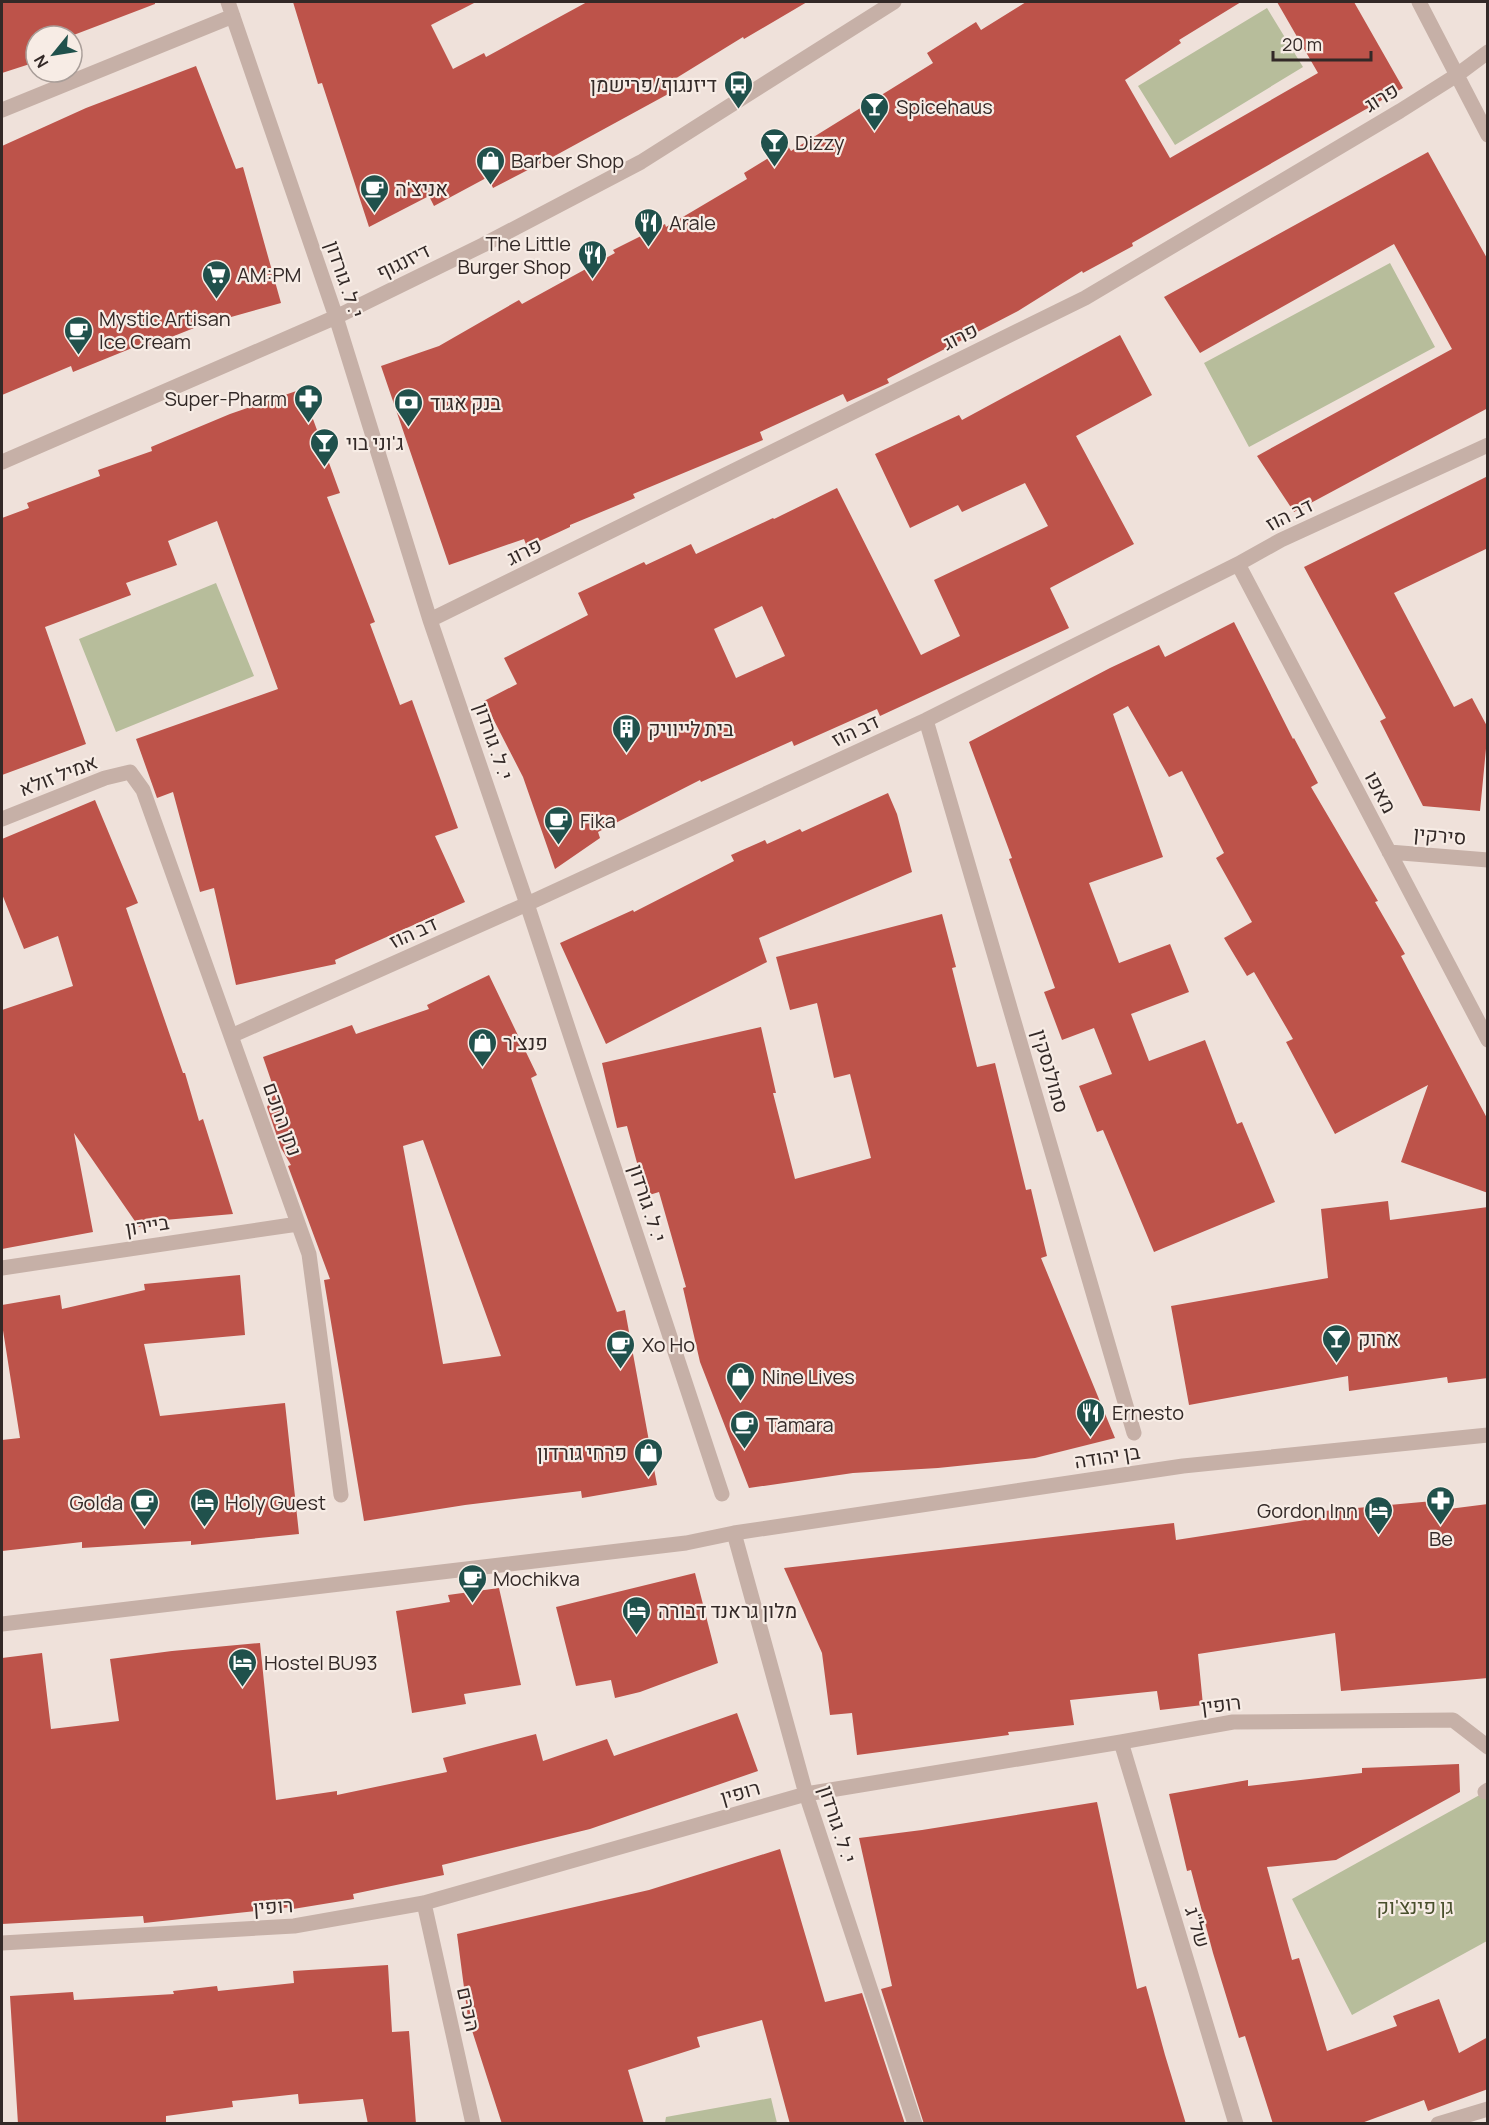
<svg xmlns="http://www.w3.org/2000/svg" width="1489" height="2125" font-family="Manrope,Heebo,sans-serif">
	<rect width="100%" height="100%" fill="#efe1da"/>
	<path fill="#b7bd9b" d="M1267 8 1303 67 1175 145 1138 86Z
		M1390 263 1435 347 1249 447 1204 363Z
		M216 583 254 676 116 732 79 639Z
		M1485 1792 1487 1796V1941L1352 2015 1292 1899Z
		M771 2098 777 2123H665L666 2117Z"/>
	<path fill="#bd534a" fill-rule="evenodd" d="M2 2H155V4L71 36H36V62L2 73Z
		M293 2H476L431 25 453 69 484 53 486 57 587 2H807L744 39 743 37 665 85 670 93 549 159 493 188 488 177 434 206 429 196 369 227 322 83 318 84Z
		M1026 2H1241L1179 40 1181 43 1125 80 1170 158 1318 73 1277 2H1354L1403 88 1132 243 1133 246 1083 273 1082 271 1018 311 887 379 889 383 847 402 843 394 760 432 763 440 633 494 635 498 570 525V527L527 547 524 539 449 565 381 366 439 346 519 300 522 304 615 253 613 250 665 224 666 227 747 179 744 173 788 146 791 151 933 63 927 53 976 22 981 30Z
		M196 66 236 169 243 167 281 303 199 326 144 348 142 344 73 372 71 366 2 395V146L86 108Z
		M1428 152 1488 260V408L1294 512 1257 456 1452 349 1394 244 1200 353 1164 297Z
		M1120 335 1152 395 1076 436 1134 544 1050 588 1069 628 880 716 877 709 794 746 792 741 701 782 700 780 598 832 600 838 555 869 523 777 484 701 517 684 504 658 588 615 578 593 644 562 646 565 691 544 696 554 773 518 774 519 837 488 921 655 960 636 934 580 1048 526 1025 483 962 512 958 505 910 528 875 454 959 415 962 420ZM762 606 785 656 736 678 714 629Z
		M302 389 340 493 327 497 375 622 370 624 400 705 412 700 458 828 435 836 465 902 335 960 336 964 236 985 214 888 200 892 173 792 157 798 136 739 278 689 217 521 168 541 177 565 126 583 131 595 45 627 86 744 2 775V518L29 508 27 503 100 476 98 470 152 451 151 447 230 414Z
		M1488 476V548L1394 593 1454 707 1472 698 1488 728 1480 811 1423 806 1380 721 1386 718 1304 567Z
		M1234 622 1293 739 1294 738 1318 783 1311 787 1378 901 1375 902 1405 954 1401 956 1488 1120V1193L1401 1162 1428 1085 1335 1134 1286 1042 1293 1039 1254 972 1247 976 1224 938 1252 922 1216 858 1224 853 1182 771 1169 777 1128 706 1113 714 1163 857 1089 883 1119 963 1170 944 1189 992 1131 1014 1149 1061 1205 1040 1237 1124 1242 1122 1275 1202 1154 1252 1103 1130 1097 1132 1079 1086 1112 1074 1094 1028 1062 1040 1044 992 1055 988 1009 859 1012 858 969 742 1110 668 1159 645 1165 657Z
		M888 793 897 814 912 872 759 938 767 962 606 1044 560 943 633 910 634 912 734 861 731 855 765 840 767 844 800 829 802 832Z
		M95 800 138 903 126 908 183 1073H185L199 1121 203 1119 233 1214 153 1221 139 1227 74 1133 93 1232 2 1249V1010L73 986 58 936 24 949 2 894V839Z
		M942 914 956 967 952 968 977 1067 995 1063 1026 1190 1031 1189 1047 1256 1041 1258 1115 1438 1035 1458 938 1468 853 1473 749 1488 700 1362 683 1288 686 1287 659 1192 646 1196 627 1126 617 1128 602 1063 761 1027 776 1093H773L795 1179 871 1158 850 1074 834 1078 817 1003 790 1010 776 957Z
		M489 975 537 1075 531 1078 617 1312 625 1310 657 1485 582 1498 581 1491 465 1505 364 1521 324 1280 330 1279 288 1166 291 1165 281 1148 267 1107 275 1092 263 1057 352 1025 356 1034 429 1009 427 1005ZM423 1140 501 1356 443 1364 403 1146Z
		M1388 1201 1390 1220 1488 1207V1378L1448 1383 1447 1377 1349 1391 1348 1376 1189 1405 1171 1306 1328 1278 1321 1209Z
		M240 1275 245 1335 144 1344 160 1416 285 1403 299 1534 191 1545V1541L82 1548V1542L2 1551V1440L20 1438 2 1324V1305L60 1295 62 1309 145 1290 144 1284Z
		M1433 1501V1511L1488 1504V1678L1341 1691 1335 1633 1198 1654 1203 1705 1160 1710 1157 1691 1070 1700 1074 1725 1008 1732 1009 1735 857 1755 852 1713 830 1715 822 1653 784 1568 1174 1523 1176 1540 1325 1517 1324 1511Z
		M695 1573 718 1663 640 1692 615 1698 611 1680 576 1686 556 1607Z
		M499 1588 521 1685 464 1694 466 1704 412 1713 396 1611 450 1602 448 1595Z
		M260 1643 276 1800 337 1791V1795L447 1772 443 1758 536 1734 543 1761 607 1739 614 1756 737 1713 758 1771 590 1829 442 1865 444 1875 353 1894 354 1899 293 1909 292 1907 144 1923 143 1916 2 1924V1658L42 1653 51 1729 119 1721 110 1659 172 1651Z
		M1459 1764 1460 1792 1336 1860 1267 1867 1292 1960 1299 1958 1327 2051 1397 2026 1393 2016 1439 1999 1459 2053 1488 2037V2089L1428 2111 1424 2100 1359 2124H1273L1245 2036 1239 2038 1213 1953 1191 1870 1187 1871 1169 1794 1248 1780V1786L1362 1773V1768Z
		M1097 1802 1137 1989 1146 1986 1165 2055 1186 2124H924L881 1989 892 1986 859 1838 922 1830Z
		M780 1849 825 2002 862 1993 905 2124H790L762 2020 697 2037 700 2047 628 2070 644 2124H502L468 2018 457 1934 649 1890Z
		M388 1965 392 2032 409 2031 416 2124H368L363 2099 299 2104 298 2094 232 2101 233 2107 166 2116V2124H18L10 1996 73 1992 74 2000 174 1994 173 1991 217 1986 218 1991 294 1983 293 1971Z"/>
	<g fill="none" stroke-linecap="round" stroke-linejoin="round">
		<path stroke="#c6b0a7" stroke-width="15" d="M228 2 336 317 430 620 527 904 722 1494
			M1419 2 1488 135
			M2 110 233 16
			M2 462 336 317 483 245 641 162 894 2
			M1238 564 1488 1040
			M430 620 1085 298 1400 111 1457 75 1488 52
			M926 720 1134 1433
			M2 819 105 778 130 772 143 790 309 1254 341 1495
			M1389 852 1488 860
			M231 1036 527 904 926 720 1238 564 1281 540 1488 445
			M2 1268 298 1224
			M734 1533 806 1794 915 2124
			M2 1624 686 1543 734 1533 1183 1466 1488 1435
			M1121 1742 1236 2124
			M1485 1792 1488 1790
			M424 1903 473 2124
			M2 1943 294 1926 424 1903 806 1794 1121 1742 1233 1722 1453 1720 1488 1747
			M1438 2124 1488 2109"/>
	</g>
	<defs>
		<symbol id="bus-pin" viewBox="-11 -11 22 30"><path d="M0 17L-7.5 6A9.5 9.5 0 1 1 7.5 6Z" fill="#20514c" stroke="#f7ece5"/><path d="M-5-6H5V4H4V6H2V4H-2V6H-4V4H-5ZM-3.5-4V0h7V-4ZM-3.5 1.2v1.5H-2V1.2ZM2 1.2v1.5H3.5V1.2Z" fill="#fff"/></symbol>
		<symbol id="bar-pin" viewBox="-11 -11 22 30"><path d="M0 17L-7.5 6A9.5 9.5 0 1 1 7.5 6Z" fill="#20514c" stroke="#f7ece5"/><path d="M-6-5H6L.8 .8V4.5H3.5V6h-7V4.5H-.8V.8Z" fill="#fff"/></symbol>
		<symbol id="shop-pin" viewBox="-11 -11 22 30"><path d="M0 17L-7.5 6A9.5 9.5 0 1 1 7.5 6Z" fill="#20514c" stroke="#f7ece5"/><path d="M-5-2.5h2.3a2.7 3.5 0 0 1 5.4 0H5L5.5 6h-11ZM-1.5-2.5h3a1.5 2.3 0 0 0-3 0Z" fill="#fff"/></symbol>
		<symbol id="cafe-pin" viewBox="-11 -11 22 30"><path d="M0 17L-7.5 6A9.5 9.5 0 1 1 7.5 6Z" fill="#20514c" stroke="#f7ece5"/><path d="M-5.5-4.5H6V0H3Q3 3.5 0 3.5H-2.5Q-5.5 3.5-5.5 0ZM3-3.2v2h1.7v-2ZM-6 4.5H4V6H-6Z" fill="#fff"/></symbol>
		<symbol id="restaurant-pin" viewBox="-11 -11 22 30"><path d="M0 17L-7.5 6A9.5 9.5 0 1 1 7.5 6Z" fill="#20514c" stroke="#f7ece5"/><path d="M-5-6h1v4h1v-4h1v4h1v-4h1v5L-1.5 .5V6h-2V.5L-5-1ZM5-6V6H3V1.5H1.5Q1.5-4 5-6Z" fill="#fff"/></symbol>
		<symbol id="supermarket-pin" viewBox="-11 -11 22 30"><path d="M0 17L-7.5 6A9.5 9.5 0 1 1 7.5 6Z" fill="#20514c" stroke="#f7ece5"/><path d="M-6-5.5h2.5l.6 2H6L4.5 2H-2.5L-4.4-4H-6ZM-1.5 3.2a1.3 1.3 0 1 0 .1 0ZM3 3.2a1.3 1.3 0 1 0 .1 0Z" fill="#fff"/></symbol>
		<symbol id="pharmacy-pin" viewBox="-11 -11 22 30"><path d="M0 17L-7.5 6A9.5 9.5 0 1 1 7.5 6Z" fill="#20514c" stroke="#f7ece5"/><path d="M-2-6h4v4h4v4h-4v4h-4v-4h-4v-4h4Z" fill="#fff"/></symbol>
		<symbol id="bank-pin" viewBox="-11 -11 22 30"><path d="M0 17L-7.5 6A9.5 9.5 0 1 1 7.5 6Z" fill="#20514c" stroke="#f7ece5"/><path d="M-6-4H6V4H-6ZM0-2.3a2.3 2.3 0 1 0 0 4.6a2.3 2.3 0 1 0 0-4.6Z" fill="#fff"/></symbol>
		<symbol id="building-pin" viewBox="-11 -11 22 30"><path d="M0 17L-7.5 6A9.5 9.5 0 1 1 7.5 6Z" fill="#20514c" stroke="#f7ece5"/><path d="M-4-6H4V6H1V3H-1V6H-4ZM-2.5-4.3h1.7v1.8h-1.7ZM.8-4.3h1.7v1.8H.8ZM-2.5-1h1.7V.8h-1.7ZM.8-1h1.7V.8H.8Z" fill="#fff"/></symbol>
		<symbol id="hotel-pin" viewBox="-11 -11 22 30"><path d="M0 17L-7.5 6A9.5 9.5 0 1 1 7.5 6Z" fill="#20514c" stroke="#f7ece5"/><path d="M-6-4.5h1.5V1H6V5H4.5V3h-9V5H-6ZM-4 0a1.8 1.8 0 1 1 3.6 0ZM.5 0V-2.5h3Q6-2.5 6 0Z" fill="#fff"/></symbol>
	</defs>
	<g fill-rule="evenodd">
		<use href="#bus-pin" x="722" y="68" width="33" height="45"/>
		<use href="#bar-pin" x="858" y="90" width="33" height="45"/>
		<use href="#bar-pin" x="758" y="126" width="33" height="45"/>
		<use href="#shop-pin" x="474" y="144" width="33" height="45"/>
		<use href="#cafe-pin" x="358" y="172" width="33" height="45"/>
		<use href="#restaurant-pin" x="632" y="206" width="33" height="45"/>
		<use href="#restaurant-pin" x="576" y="238" width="33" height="45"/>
		<use href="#supermarket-pin" x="200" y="258" width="33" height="45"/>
		<use href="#cafe-pin" x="62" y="314" width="33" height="45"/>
		<use href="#pharmacy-pin" x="292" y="382" width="33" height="45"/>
		<use href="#bank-pin" x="392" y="386" width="33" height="45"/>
		<use href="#bar-pin" x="308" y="426" width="33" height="45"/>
		<use href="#building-pin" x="610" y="712" width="33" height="45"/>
		<use href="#cafe-pin" x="542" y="804" width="33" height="45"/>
		<use href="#shop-pin" x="466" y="1026" width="33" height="45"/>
		<use href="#bar-pin" x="1320" y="1322" width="33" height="45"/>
		<use href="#cafe-pin" x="604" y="1328" width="33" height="45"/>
		<use href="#shop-pin" x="724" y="1360" width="33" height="45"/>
		<use href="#restaurant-pin" x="1074" y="1396" width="33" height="45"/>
		<use href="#cafe-pin" x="728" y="1408" width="33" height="45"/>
		<use href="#shop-pin" x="632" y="1436" width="33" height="45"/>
		<use href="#pharmacy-pin" x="1424" y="1484" width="33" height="45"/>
		<use href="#cafe-pin" x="128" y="1486" width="33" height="45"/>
		<use href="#hotel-pin" x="188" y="1486" width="33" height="45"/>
		<use href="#hotel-pin" x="1362" y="1494" width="33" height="45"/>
		<use href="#cafe-pin" x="456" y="1562" width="33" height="45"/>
		<use href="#hotel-pin" x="620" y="1594" width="33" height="45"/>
		<use href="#hotel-pin" x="226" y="1646" width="33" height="45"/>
	</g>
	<g text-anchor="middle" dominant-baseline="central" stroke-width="4.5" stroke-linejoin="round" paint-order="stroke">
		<g font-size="20" fill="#332927" stroke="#f7ece5" text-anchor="start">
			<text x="717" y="84" text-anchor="end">דיזנגוף/פרישמן</text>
			<text x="896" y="106">Spicehaus</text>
			<text x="795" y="142">Dizzy</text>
			<text x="511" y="160">Barber Shop</text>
			<text x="395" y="188">אניצ'ה</text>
			<text x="669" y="222">Arale</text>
			<text x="571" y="243" text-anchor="end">The Little<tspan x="571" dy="23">Burger Shop</tspan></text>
			<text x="237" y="274">AM:PM</text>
			<text x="99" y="318">Mystic Artisan<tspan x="99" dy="23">Ice Cream</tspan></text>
			<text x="287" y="398" text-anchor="end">Super-Pharm</text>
			<text x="430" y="402">בנק אגוד</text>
			<text x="346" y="442">ג'וני בוי</text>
			<text x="648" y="728">בית לייוויק</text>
			<text x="580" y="820">Fika</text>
			<text x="503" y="1042">פנצ'ר</text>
			<text x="1358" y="1338">ארוק</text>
			<text x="642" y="1344">Xo Ho</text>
			<text x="762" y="1376">Nine Lives</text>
			<text x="1112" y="1412">Ernesto</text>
			<text x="766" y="1424">Tamara</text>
			<text x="627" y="1452" text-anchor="end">פרחי גורדון</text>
			<text x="123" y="1502" text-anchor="end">Golda</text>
			<text x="225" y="1502">Holy Guest</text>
			<text x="1358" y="1510" text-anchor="end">Gordon Inn</text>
			<text x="1441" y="1538" text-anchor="middle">Be</text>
			<text x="493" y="1578">Mochikva</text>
			<text x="658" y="1610">מלון גראנד דבורה</text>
			<text x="264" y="1662">Hostel BU93</text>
		</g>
		<g font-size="20" fill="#332927" stroke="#f7ece5">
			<text transform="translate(1381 97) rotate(-31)">פרוג</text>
			<text transform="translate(403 261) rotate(-26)">דיזנגוף</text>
			<text transform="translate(345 279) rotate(71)">י. ל. גורדון</text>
			<text transform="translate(960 336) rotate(-26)">פרוג</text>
			<text transform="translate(1289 514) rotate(-26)">דב הוז</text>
			<text transform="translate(524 551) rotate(-26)">פרוג</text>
			<text transform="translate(855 730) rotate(-25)">דב הוז</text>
			<text transform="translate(494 741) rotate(71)">י. ל. גורדון</text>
			<text transform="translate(58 775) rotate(-21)">אמיל זולא</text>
			<text transform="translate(1381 792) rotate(62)">מאפו</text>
			<text transform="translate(1440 835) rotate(5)">סירקין</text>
			<text transform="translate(413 932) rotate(-24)">דב הוז</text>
			<text transform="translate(1051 1071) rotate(74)">סמולנסקין</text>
			<text transform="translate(283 1119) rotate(70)">נתן החכם</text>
			<text transform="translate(648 1203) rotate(72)">י. ל. גורדון</text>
			<text transform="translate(147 1225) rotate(-9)">ביירון</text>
			<text transform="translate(1107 1456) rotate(-9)">בן יהודה</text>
			<text transform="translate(1221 1704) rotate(-7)">רופין</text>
			<text transform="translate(740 1792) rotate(-16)">רופין</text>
			<text transform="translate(838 1824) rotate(72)">י. ל. גורדון</text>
			<text transform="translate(273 1906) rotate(-4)">רופין</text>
			<text transform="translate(1198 1927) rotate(73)">של"ג</text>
			<text transform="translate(469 2009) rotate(77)">הכרם</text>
		</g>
		<g font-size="20" fill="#484f2c" stroke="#f7ece5">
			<text x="1415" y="1906">גן פינצ'וק</text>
		</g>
	</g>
	<rect width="1489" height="2125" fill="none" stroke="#332927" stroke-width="6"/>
	<g transform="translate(54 54) rotate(240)"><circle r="28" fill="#f7ece5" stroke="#a99e99" stroke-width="1.5"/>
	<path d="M0-4.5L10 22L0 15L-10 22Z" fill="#20514c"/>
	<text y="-9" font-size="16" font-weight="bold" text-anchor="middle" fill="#332927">N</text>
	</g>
	<path d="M1273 51v9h98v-9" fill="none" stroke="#332927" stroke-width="3"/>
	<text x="1282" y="51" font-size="18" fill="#332927" stroke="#f7ece5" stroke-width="4.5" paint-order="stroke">20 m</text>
</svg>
